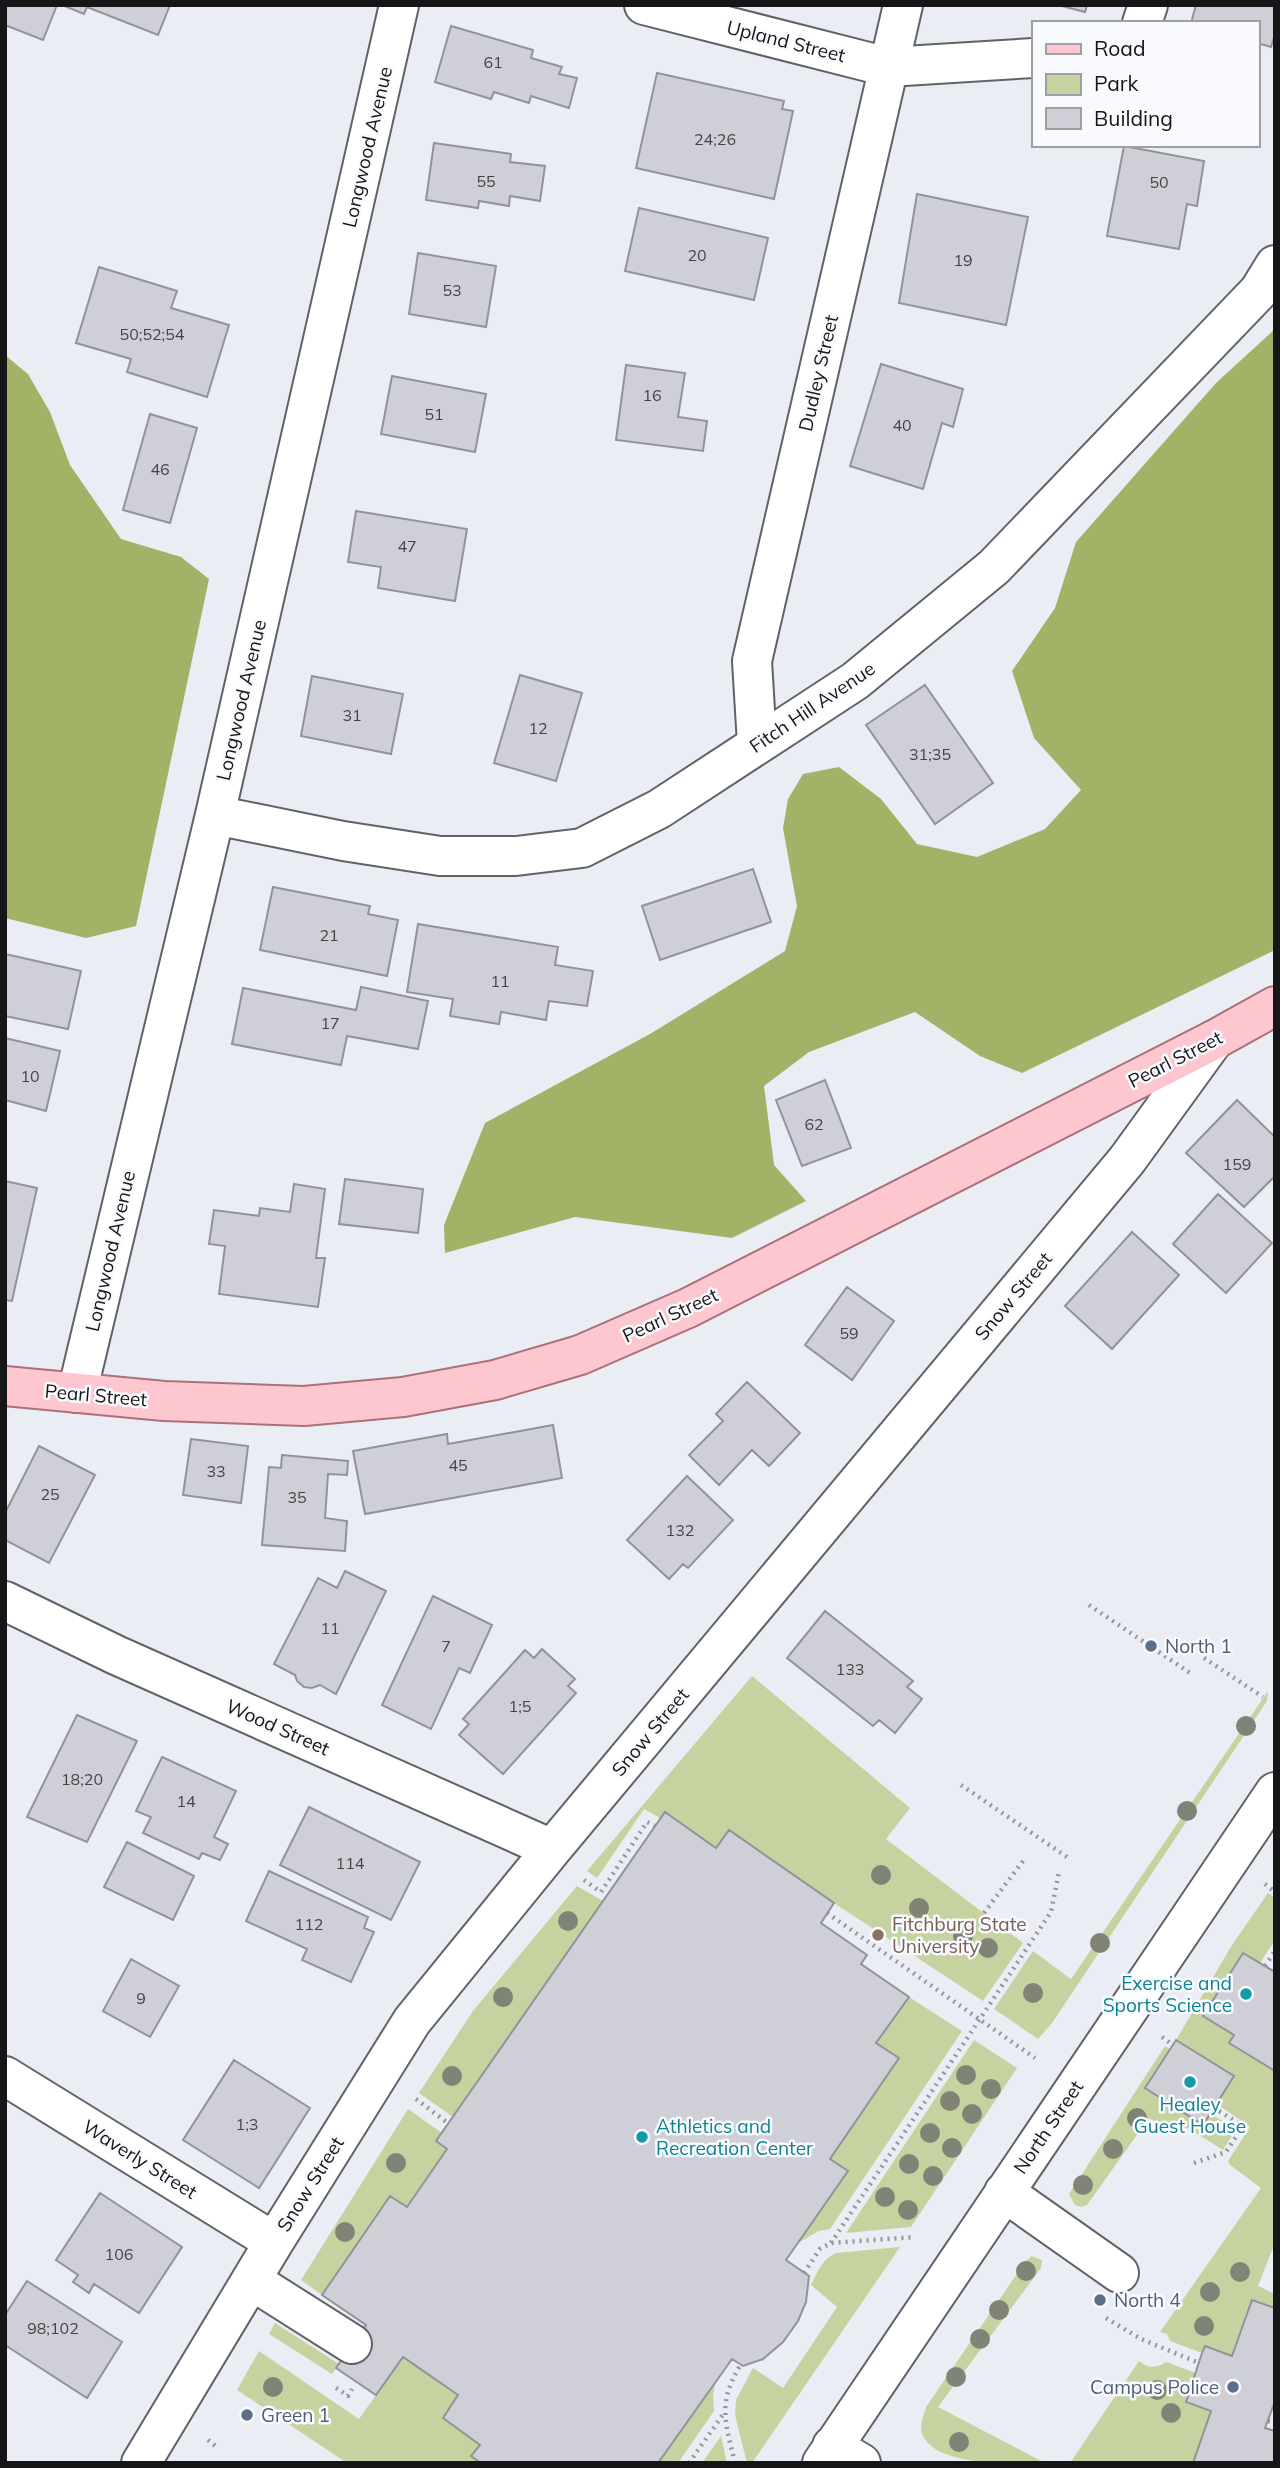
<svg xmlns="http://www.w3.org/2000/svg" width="1280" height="2468" font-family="Mulish,sans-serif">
	<rect width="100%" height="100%" fill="#ebedf4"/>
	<path fill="#c6d3a0" d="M752 1676 910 1808 886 1839 1023 1943 983 2001 834 1903 729 1830 716 1848 665 1812 660 1818 644 1809 597 1878 587 1871Z
		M1268 1691 1267 1701 1052 2023 1038 2039 994 2009 1033 1951 1071 1979Z
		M577 1886 603 1901 453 2117 419 2093 473 2011Z
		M1268 1893 1275 1898V1940L1260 1963 1243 1953 1203 2016 1234 2035 1229 2044 1275 2071V2243L1258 2286 1275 2294V2308L1252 2301 1232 2356 1206 2346 1202 2353 1170 2341 1167 2334 1160 2332 1261 2188 1230 2165 1228 2161 1250 2127 1217 2104 1234 2076 1176 2040 1232 1945Z
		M909 1997 962 2031 830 2229 819 2231 798 2243 847 2172 830 2159 899 2059 876 2043Z
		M974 2040 1017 2068 911 2227 846 2233Z
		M1165 2046 1170 2049 1146 2089 1203 2125 1211 2114 1236 2129 1223 2150 1188 2128 1171 2131 1149 2118 1087 2205 1082 2207 1075 2205 1069 2194Z
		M408 2109 442 2133 436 2141 447 2149 407 2207 390 2196 322 2295 301 2280Z
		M900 2247 752 2463H747L735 2415 736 2400 753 2368 783 2388 837 2307 811 2285C818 2271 822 2259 836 2253Z
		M1032 2256 1042 2260 1041 2268 938 2407 1045 2463C1014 2463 936 2468 922 2434 919 2426 924 2415 926 2407L1025 2262Z
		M275 2323 339 2364 332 2374 269 2334Z
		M259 2351 359 2419 403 2357 458 2395 443 2418 480 2445 472 2456 481 2463H347L237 2390Z
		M1139 2361C1148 2369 1157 2368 1166 2362L1196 2373 1186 2402 1211 2411 1193 2463H1070Z
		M716 2380 713 2395 714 2411 678 2463H658Z
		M721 2436 727 2463H702Z"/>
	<path fill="#a2b368" d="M1275 329V950L1022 1073 980 1056 915 1012 809 1052 764 1086 774 1165 806 1201 732 1238 575 1217 445 1253 444 1225 485 1123 650 1034 785 951 797 906 783 828 788 799 803 774 839 767 881 799 917 844 977 857 1045 829 1081 790 1034 738 1012 671 1055 608 1076 542 1216 383Z
		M5 355 28 374 50 412 70 465 121 539 181 557 209 579 136 926 86 938 5 918Z"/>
	<path fill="#cfd0d7" stroke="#929399" stroke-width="2" d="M5 5H57L43 40 5 25Z
		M62 5H170L158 35 87 7 84 14Z
		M1058 5H1087L1085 12Z
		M1196 5H1275V34L1271 47 1257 43V23H1191Z
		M451 26 533 50 531 58 562 67 559 74 577 78 569 108 531 96 529 103 494 92 491 99 435 82Z
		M657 73 784 101 782 109 793 111 774 199 636 168Z
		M434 143 511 154 510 162 545 166 540 201 510 196 509 206 479 201 478 208 426 200Z
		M1124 146 1204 161 1197 206 1187 204 1179 249 1107 236Z
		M917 194 1028 217 1006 325 899 303Z
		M639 208 768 238 754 300 625 271Z
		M418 253 496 266 486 327 409 314Z
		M99 267 177 291 171 308 229 325 207 397 127 372 131 359 76 343Z
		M881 364 963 389 953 427 942 423 923 489 850 466Z
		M626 365 685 373 678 417 707 421 703 451 616 440Z
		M392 376 486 394 475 452 381 434Z
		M150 414 197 428 170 523 123 510Z
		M356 511 467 529 455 601 378 588 381 567 348 562Z
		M520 675 582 693 556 781 494 763Z
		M312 676 403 694 391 754 301 736Z
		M925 685 993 783 935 824 866 725Z
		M753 869 771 922 660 960 642 906Z
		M273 887 370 906 368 914 398 920 387 976 260 950Z
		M418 924 558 947 555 965 593 971 587 1006 549 1001 546 1020 501 1012 499 1024 450 1016 453 999 407 992Z
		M5 954 81 971 68 1029 5 1016Z
		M361 987 428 1001 418 1049 347 1036 341 1065 232 1044 243 988 356 1010Z
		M5 1038 60 1051 46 1111 5 1100Z
		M825 1080 851 1148 802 1166 776 1100Z
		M1237 1100 1275 1137V1176L1244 1207 1186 1153Z
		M345 1179 423 1189 418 1233 339 1224Z
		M5 1181 37 1188 12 1301 5 1300Z
		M294 1184 325 1189 316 1258H325L318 1307 219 1294 225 1246 209 1244 214 1210 259 1216 260 1208 290 1212Z
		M1218 1194 1272 1243 1226 1293 1173 1244Z
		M1132 1232 1179 1275 1112 1349 1065 1306Z
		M847 1287 894 1321 852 1380 805 1345Z
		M747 1382 800 1433 769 1466 752 1450 719 1485 689 1455 723 1421 716 1414Z
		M553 1425 562 1478 365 1514 353 1451 447 1434 448 1444Z
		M191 1439 248 1446 241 1503 183 1495Z
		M39 1446 95 1475 49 1563 5 1540V1513Z
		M282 1455 348 1461 347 1475 328 1474 325 1518 347 1521 345 1551 262 1545 269 1467 281 1468Z
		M687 1476 733 1520 688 1568 683 1564 669 1579 627 1540Z
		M345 1571 386 1591 336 1694 320 1685 312 1688 304 1687 297 1681 295 1675 274 1664 318 1578 337 1588Z
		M433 1596 492 1625 470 1673 459 1668 431 1729 382 1705Z
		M825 1611 913 1681 907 1687 922 1699 895 1733 879 1720 873 1726 787 1658Z
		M542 1649 575 1679 568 1686 576 1693 503 1774 459 1735 469 1724 463 1719 525 1650 534 1658Z
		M77 1715 137 1741 87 1842 27 1817Z
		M162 1757 236 1791 214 1837 228 1844 220 1860 202 1853 199 1859 143 1833 151 1817 136 1811Z
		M309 1807 420 1862 391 1920 280 1865Z
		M665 1812 716 1848 729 1830 834 1903 821 1923 867 1955 861 1964 909 1997 876 2043 899 2058 830 2159 848 2171 786 2260 809 2276 806 2302 798 2321 783 2342 763 2359 743 2366 732 2359 658 2463H481L471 2456 480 2445 443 2418 458 2395 403 2357 376 2395 336 2368 366 2325 322 2295 390 2196 407 2207 447 2149 436 2141Z
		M127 1842 194 1876 173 1920 104 1887Z
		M269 1871 368 1917 364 1928 374 1932 351 1982 302 1960 307 1949 246 1921Z
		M1243 1953 1275 1972V2071L1229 2043 1234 2035 1203 2016Z
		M131 1959 179 1986 150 2037 103 2011Z
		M1176 2040 1234 2076 1203 2125 1145 2088Z
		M234 2060 310 2108 259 2188 183 2140Z
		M100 2193 182 2247 139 2313 94 2284 89 2293 73 2282 78 2275 56 2260Z
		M27 2281 122 2342 87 2398 5 2345V2315Z
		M1252 2300 1275 2308V2401L1265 2428 1275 2431V2463H1193L1211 2411 1186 2402 1202 2353 1205 2346 1232 2356Z"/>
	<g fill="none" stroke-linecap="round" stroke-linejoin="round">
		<defs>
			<path id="minor" d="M644 5 888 67 1033 58
				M1142 23 1148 5
				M757 744 752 661 903 5
				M215 815 343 841 440 856H516L582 848 659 809 855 681 994 567 1259 291 1275 265
				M77 1393 215 815 399 5
				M5 1601 116 1655 552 1849
				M5 2076 274 2242
				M1004 2192 1119 2273
				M251 2280 352 2344
				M832 2446 861 2463
				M141 2463 274 2242 412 2021 552 1849 1127 1160 1214 1040
				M822 2463 1275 1792"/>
			<path id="major" d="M5 1386 164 1401 304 1406 403 1397 495 1380 580 1355 688 1308 1214 1040 1275 1006"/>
		</defs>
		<use href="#minor" stroke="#616268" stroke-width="42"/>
		<use href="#major" stroke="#ab717a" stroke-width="42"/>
		<path stroke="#95969b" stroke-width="4.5" stroke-dasharray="2 5" stroke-linecap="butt" d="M1089 1605 1193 1675
			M1204 1658 1263 1697
			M961 1785 1070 1859
			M584 1880 601 1892 647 1822 655 1826
			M1265 1884 1275 1892
			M827 1913 1035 2058
			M984 1913 1023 1861
			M1265 1966 1275 1951
			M1162 2037 1173 2045
			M416 2099 449 2124
			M1194 2163 1226 2152 1243 2126 1214 2108
			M831 2243 1051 1912 1059 1872
			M804 2273 820 2249 831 2243 915 2237
			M1106 2318 1141 2339 1199 2363
			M336 2388 348 2396 352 2389
			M1268 2421 1275 2423
			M208 2440 218 2448
			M689 2463 724 2413
			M735 2463C725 2421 717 2404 741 2364"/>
		<use href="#minor" stroke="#fff" stroke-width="38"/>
		<use href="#major" stroke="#fdc7cf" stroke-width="38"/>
	</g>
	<g fill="#808476">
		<circle cx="1246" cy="1726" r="10"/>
		<circle cx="1187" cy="1811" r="10"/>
		<circle cx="881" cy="1875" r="10"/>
		<circle cx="919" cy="1908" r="10"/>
		<circle cx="568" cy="1921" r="10"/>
		<circle cx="963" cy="1936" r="10"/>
		<circle cx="1100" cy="1943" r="10"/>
		<circle cx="988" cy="1948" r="10"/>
		<circle cx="1033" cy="1993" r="10"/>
		<circle cx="503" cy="1997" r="10"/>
		<circle cx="966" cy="2075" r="10"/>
		<circle cx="452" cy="2076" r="10"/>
		<circle cx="991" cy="2089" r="10"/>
		<circle cx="950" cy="2101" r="10"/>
		<circle cx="972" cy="2114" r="10"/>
		<circle cx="1137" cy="2118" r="10"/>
		<circle cx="930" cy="2133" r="10"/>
		<circle cx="952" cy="2148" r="10"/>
		<circle cx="1113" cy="2149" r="10"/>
		<circle cx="396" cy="2163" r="10"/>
		<circle cx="909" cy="2164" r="10"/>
		<circle cx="933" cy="2176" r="10"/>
		<circle cx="1083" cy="2185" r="10"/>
		<circle cx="885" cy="2197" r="10"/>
		<circle cx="908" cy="2210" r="10"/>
		<circle cx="345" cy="2232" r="10"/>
		<circle cx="1026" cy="2271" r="10"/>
		<circle cx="1240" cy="2272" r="10"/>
		<circle cx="1210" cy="2292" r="10"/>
		<circle cx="999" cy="2310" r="10"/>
		<circle cx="1204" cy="2326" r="10"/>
		<circle cx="980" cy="2339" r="10"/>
		<circle cx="956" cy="2377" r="10"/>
		<circle cx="273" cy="2387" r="10"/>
		<circle cx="1157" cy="2390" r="10"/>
		<circle cx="1171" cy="2413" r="10"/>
		<circle cx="959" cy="2442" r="10"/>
	</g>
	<g fill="#5c6f8a" stroke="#f9fafe" stroke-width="2.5">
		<circle cx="1151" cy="1646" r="7"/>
		<circle cx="1100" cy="2300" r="7"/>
		<circle cx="1233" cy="2387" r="7"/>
		<circle cx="247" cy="2415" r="7"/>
	</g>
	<circle fill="#8d6e63" stroke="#f9fafe" stroke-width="2.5" cx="878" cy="1935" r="7"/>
	<g fill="#0f9aa8" stroke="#f9fafe" stroke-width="2.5">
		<circle cx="1246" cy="1994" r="7"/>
		<circle cx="1190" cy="2082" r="7"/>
		<circle cx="642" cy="2137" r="7"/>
	</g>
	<g text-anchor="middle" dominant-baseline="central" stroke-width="5" stroke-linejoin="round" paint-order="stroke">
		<g font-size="16" fill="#444448">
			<text x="493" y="62">61</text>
			<text x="715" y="139">24;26</text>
			<text x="486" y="181">55</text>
			<text x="1159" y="182">50</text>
			<text x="697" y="255">20</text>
			<text x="963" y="260">19</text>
			<text x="452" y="290">53</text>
			<text x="152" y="334">50;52;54</text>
			<text x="652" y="395">16</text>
			<text x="434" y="414">51</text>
			<text x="902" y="425">40</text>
			<text x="160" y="469">46</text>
			<text x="407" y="546">47</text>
			<text x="352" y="715">31</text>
			<text x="538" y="728">12</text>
			<text x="930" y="754">31;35</text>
			<text x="329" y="935">21</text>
			<text x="500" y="981">11</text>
			<text x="330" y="1023">17</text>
			<text x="30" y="1076">10</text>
			<text x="814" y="1124">62</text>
			<text x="1237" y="1164">159</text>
			<text x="849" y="1333">59</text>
			<text x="458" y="1465">45</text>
			<text x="216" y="1471">33</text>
			<text x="50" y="1494">25</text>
			<text x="297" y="1497">35</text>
			<text x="680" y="1530">132</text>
			<text x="330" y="1628">11</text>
			<text x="446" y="1646">7</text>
			<text x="850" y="1669">133</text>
			<text x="520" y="1706">1;5</text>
			<text x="82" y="1779">18;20</text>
			<text x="186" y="1801">14</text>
			<text x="350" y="1863">114</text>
			<text x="309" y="1924">112</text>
			<text x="141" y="1998">9</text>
			<text x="247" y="2124">1;3</text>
			<text x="119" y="2254">106</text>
			<text x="53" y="2328">98;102</text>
		</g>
		<g font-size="19" fill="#161619" stroke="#f9fafe">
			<text transform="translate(786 41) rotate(14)">Upland Street</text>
			<text transform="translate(367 147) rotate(-77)">Longwood Avenue</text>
			<text transform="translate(818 373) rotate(-77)">Dudley Street</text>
			<text transform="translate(241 700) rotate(-77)">Longwood Avenue</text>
			<text transform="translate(812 707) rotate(-34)">Fitch Hill Avenue</text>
			<text transform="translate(1175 1059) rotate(-27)">Pearl Street</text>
			<text transform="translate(110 1251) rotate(-77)">Longwood Avenue</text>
			<text transform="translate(1013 1296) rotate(-50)">Snow Street</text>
			<text transform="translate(670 1315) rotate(-25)">Pearl Street</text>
			<text transform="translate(96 1395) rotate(5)">Pearl Street</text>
			<text transform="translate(278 1727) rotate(24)">Wood Street</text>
			<text transform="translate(650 1732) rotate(-50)">Snow Street</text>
			<text transform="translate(1048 2127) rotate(-56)">North Street</text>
			<text transform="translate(140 2159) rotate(32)">Waverly Street</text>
			<text transform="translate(310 2184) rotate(-58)">Snow Street</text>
		</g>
		<g font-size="19" fill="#4e5e75" stroke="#f9fafe" text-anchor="start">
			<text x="1165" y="1646">North 1</text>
			<text x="1114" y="2300">North 4</text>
			<text x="1219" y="2387" text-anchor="end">Campus Police</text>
			<text x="261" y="2415">Green 1</text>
		</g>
		<g font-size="19" fill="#785e54" stroke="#f9fafe" text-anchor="start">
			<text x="892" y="1924">Fitchburg State<tspan x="892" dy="22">University</tspan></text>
		</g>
		<g font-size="19" fill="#0d838f" stroke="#f9fafe" text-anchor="end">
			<text x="1232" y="1983">Exercise and<tspan x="1232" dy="22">Sports Science</tspan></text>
			<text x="1190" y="2104" text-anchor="middle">Healey<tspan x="1190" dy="22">Guest House</tspan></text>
			<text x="656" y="2126" text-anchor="start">Athletics and<tspan x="656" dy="22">Recreation Center</tspan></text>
		</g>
	</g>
	<rect width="1280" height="2468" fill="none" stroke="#161619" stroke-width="14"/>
	<rect x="1032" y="21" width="228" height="126" fill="#f9fafe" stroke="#9e9fa2" stroke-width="2"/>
	<rect x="1046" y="44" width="35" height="10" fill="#fdc7cf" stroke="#9e9fa2" stroke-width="2"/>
	<text x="1094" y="56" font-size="21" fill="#161619">Road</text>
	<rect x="1046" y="74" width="35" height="21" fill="#c6d3a0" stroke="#9e9fa2" stroke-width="2"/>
	<text x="1094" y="91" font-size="21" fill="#161619">Park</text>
	<rect x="1046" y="108" width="35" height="21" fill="#cfd0d7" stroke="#9e9fa2" stroke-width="2"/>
	<text x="1094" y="126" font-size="21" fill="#161619">Building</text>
</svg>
